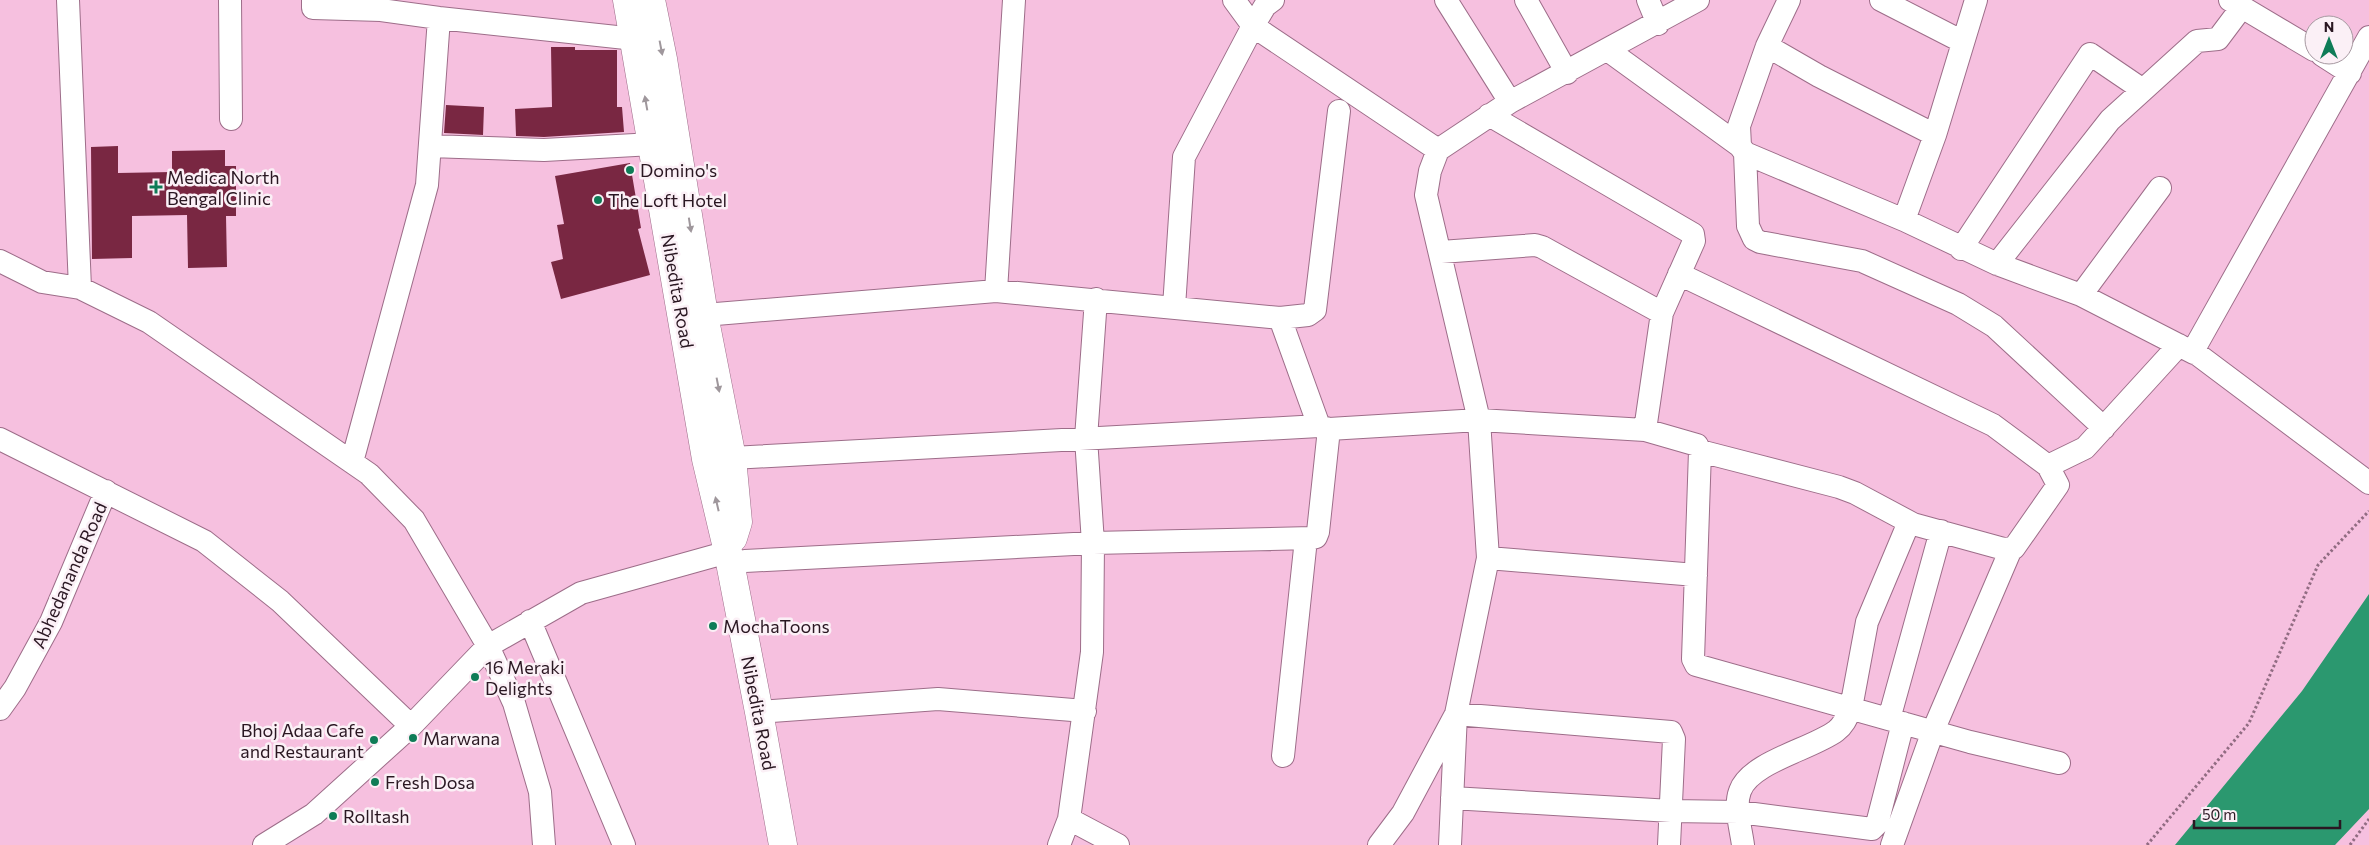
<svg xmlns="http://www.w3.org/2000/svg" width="2369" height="845" font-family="Commissioner,sans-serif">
	<rect width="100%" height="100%" fill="#f6c0df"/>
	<path fill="#2b986f" d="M2369 594V809L2335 845H2175L2302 691Z"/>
	<path fill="#792742" d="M551 47H575V50H617V107H622L624 132 544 137 516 136 515 109 552 107Z
		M446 105 484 107 483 135 444 133Z
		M118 146V173L172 172V151L225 150V166H236V216H226L227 267 188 268 187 215 132 216V258L92 259 91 147Z
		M630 163 641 228 638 229 650 275 561 299 551 262 563 259 557 225 564 224 555 176Z"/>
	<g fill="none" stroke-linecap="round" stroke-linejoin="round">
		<defs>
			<path id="minor" d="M68 0 80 288
				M230 0 231 119
				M313 0V8L381 10 439 18 635 39
				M1234 0 1253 26 1438 150
				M1446 0 1510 102
				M1526 0 1567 73
				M1648 0 1658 24
				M1789 0 1767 46 1739 126 1740 146 1745 153 1904 220 1997 264 2081 295 2194 353
				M1881 0 1963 42
				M2230 0 2314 50
				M2369 37 2193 351 2369 483
				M1767 46 1819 76 1935 135
				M1609 51 1740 146
				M2322 55 2350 73
				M1489 115 1693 234 1694 241 1662 313 1645 430
				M430 146 544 150 653 144
				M1745 153 1748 226 1754 239 1760 242 1862 261 1958 304 1994 326 2104 428
				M1904 220 1935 135 1976 0
				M1961 249 2090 54 2143 90
				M1441 252 1535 245 1542 247 1662 313
				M0 261 42 282 80 288 149 322 369 474 414 520 488 646 514 703 540 792 544 845
				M1997 264 2110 120 2197 41 2218 39 2242 7
				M1679 274 1993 425 2048 466 2058 485 2014 548 2004 549 1913 524 1855 493 1839 487 1700 451
				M996 291 1014 0
				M2081 295 2160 188
				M1174 307 1184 157 1253 26 1265 6 1273 0
				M704 315 996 291 1280 318 1308 315 1315 310 1339 111
				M1280 318 1319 426 1329 429 1479 420 1645 430 1697 445 1700 451 1693 659 1696 665 1970 742 2059 763
				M0 439 204 541 280 601 411 726
				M732 458 1319 426
				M352 462 427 185 439 18
				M2048 466 2085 448 2179 345
				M1488 558 1696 575
				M730 564 745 561 1093 543 1312 538 1316 537 1318 532 1329 429
				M530 621 624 845
				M0 709 15 688 51 622 106 491
				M759 712 938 699 1085 711
				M1889 719 1941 531
				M1283 756 1306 539
				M1452 798 1671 811 1739 812 1872 829 1877 824 1903 723
				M1069 819 1118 845
				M264 845 314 814 411 726 488 646 581 593 728 552
				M1059 845 1069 819 1092 652 1093 543 1086 438 1096 299
				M1379 845 1403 813 1456 714 1488 558 1479 420 1426 195 1430 171 1438 150 1510 102 1698 0
				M1450 845 1456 714 1671 732 1674 739 1669 845
				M1743 845C1741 829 1734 807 1740 791 1750 762 1812 749 1836 731 1844 725 1847 717 1851 708L1867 622 1909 522
				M1892 845 1933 731 2011 549"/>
			<path id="tertiary" d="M627 0 706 459 728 552 759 712 783 845
				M651 0 663 59 704 315 732 458 738 522 733 538"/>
		</defs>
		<use href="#minor" stroke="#9d6d89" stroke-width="24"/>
		<use href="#tertiary" stroke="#9d6d89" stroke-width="29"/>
		<path stroke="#916c82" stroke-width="3" stroke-dasharray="2.5 2.5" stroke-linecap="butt" d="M2147 845 2249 723 2318 565 2369 511
			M2350 845 2369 819"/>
		<use href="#minor" stroke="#fff" stroke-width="22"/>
		<use href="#tertiary" stroke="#fff" stroke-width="28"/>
	</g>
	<defs><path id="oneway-solid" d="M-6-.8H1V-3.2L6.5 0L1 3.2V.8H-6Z" transform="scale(1.25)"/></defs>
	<g fill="#9f979c">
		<use href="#oneway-solid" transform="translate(661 48) rotate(79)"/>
		<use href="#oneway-solid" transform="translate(646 103) rotate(-100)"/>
		<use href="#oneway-solid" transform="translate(690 225) rotate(81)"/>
		<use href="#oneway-solid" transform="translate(718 385) rotate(79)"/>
		<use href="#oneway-solid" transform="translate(717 504) rotate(-103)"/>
	</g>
	<g fill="#0f7c57" stroke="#fbf0f6" stroke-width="2">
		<circle cx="630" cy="170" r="5"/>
		<path d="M153.5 179.5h5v5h5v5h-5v5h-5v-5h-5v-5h5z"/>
		<circle cx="598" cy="200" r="5"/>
		<circle cx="713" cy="626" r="5"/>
		<circle cx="475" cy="677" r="5"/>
		<circle cx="413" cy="738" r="5"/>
		<circle cx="374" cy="740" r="5"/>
		<circle cx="375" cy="782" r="5"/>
		<circle cx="333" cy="816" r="5"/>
	</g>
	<g text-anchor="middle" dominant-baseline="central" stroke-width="5" stroke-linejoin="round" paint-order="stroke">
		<g font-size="18" fill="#2a1722" stroke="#fbf0f6" text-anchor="start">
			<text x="640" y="170">Domino's</text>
			<text x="167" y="177">Medica North<tspan x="167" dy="21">Bengal Clinic</tspan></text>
			<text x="608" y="200">The Loft Hotel</text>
			<text x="723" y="626">MochaToons</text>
			<text x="485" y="667">16 Meraki<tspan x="485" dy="21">Delights</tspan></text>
			<text x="364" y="730" text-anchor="end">Bhoj Adaa Cafe<tspan x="364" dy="21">and Restaurant</tspan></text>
			<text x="423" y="738">Marwana</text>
			<text x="385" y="782">Fresh Dosa</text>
			<text x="343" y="816">Rolltash</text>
		</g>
		<g font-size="18" fill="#2a1722" stroke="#fbf0f6">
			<text transform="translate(678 291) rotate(80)">Nibedita Road</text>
			<text transform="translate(69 575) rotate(-66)">Abhedananda Road</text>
			<text transform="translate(759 713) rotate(79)">Nibedita Road</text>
		</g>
	</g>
	<g transform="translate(2329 40)"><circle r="24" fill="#fbf0f6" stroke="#a799a1"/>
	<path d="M0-4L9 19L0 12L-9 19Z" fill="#0f7c57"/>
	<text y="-8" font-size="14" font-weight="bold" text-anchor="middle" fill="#2a1722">N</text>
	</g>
	<path d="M2194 820v8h146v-8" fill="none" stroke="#2a1722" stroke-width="2.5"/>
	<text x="2202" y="820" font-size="15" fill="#2a1722" stroke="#fbf0f6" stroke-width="4" paint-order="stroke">50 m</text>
</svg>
